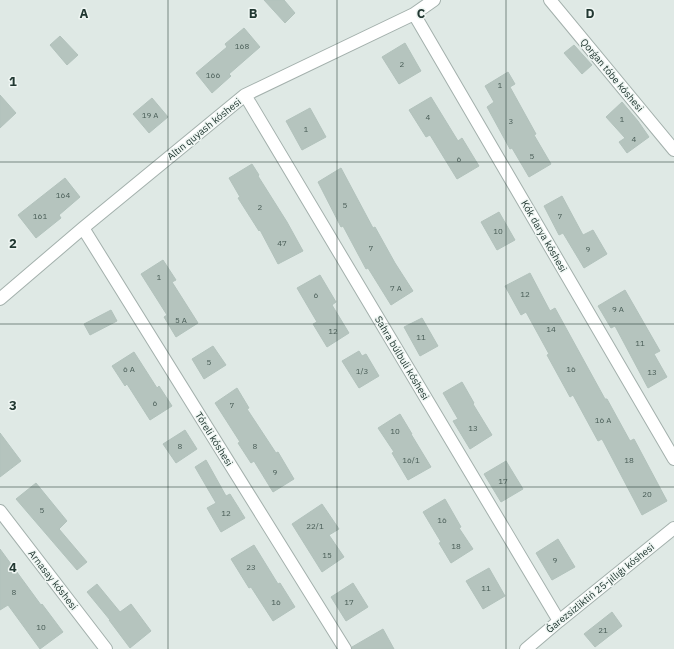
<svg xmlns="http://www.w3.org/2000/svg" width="674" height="649" font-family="'IBM Plex Sans',sans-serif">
	<rect width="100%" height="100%" fill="#dfe9e5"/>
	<path fill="#b5c4be" stroke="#b2c2bc" d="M264 0H284L295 13 285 23Z
		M244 28 260 47 229 74 231 76 212 93 196 73 227 47 225 44Z
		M60 36 78 55 67 65 50 45Z
		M405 43 421 71 399 84 382 57Z
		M574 45 592 65 582 74 564 53Z
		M508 72 515 84 510 87 536 134 534 135 551 164 529 177 512 148 510 149 487 107 494 102 485 86Z
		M0 95 16 113 0 128Z
		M431 97 458 141 462 138 479 166 457 179 430 135 426 137 409 110Z
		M152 98 168 117 149 133 133 114Z
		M622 102 638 121 649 137 627 153 619 142 625 138 606 117Z
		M310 108 326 137 302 150 286 121Z
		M252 164 259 175 258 176 287 222 303 251 278 264 260 230 259 231 238 198 240 197 229 178Z
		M341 168 373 228 375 227 395 263 413 291 391 305 368 268 366 269 343 226 341 227 318 182Z
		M65 178 80 197 59 215 61 218 36 238 18 215Z
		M562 196 583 235 593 230 607 254 584 268 563 233 559 235 544 206Z
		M499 212 515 240 497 250 481 222Z
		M163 260 176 280 172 282 198 323 176 337 164 317 167 315 141 274Z
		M530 273 550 311 555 308 605 399H607L630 441 634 439 667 501 642 515 602 439 598 441 573 395 570 397 547 355 549 354 526 312 521 315 505 286Z
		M320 275 336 302 332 305 349 333 327 347 313 324 317 322 297 288Z
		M625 290 660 351 654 354 667 377 648 388 615 326 611 328 598 306Z
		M111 310 117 321 90 335 84 324Z
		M422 318 438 346 420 356 404 327Z
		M213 346 226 365 204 379 192 359Z
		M359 351 362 356 366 354 379 376 359 388 342 361Z
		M134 352 157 388 159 386 172 406 150 420 127 384 125 386 112 366Z
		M462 382 474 403 473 404 492 435 470 449 453 421 458 419 443 393Z
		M237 388 249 408 247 409 276 453 278 452 294 479 273 492 254 461 251 463 238 443 240 442 215 403Z
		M400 414 412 434H411L431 467 408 480 392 453 394 452 378 428Z
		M185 430 197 449 176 463 163 444Z
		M0 433 21 461 0 477Z
		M206 460 226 496 230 494 245 518 221 532 207 508 216 503 195 467Z
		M506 461 523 489 501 502 484 474Z
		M36 483 67 521 59 529 87 562 77 570 16 499Z
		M445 499 461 527 459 528 473 549 451 563 439 543 441 542 423 512Z
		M322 504 339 529 329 535 344 557 322 572 292 524Z
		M558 539 575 567 552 580 536 553Z
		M254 545 278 584 280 583 295 607 273 621 251 587 249 588 231 559Z
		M0 549 41 605 42 604 63 632 40 649 8 605 0 610Z
		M489 568 505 596 483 609 466 581Z
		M353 583 368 607 346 621 331 597Z
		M97 584 120 612 131 604 151 631 130 648 109 620H110L87 592Z
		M612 612 622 626 595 647 584 634Z
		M383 629 394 649H352V647Z"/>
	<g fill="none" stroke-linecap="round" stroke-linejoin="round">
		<defs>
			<path id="minor" d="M550 0 674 150
				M414 14 674 459
				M245 95 559 621
				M83 228 345 649
				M0 299 83 228 245 95 414 14 434 0
				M0 511 106 649
				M526 649 559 621 674 528"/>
		</defs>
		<use href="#minor" stroke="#a3b0ac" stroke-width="14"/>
		<use href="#minor" stroke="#fff" stroke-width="12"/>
	</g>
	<path fill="none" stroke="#223832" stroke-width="1" stroke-opacity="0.55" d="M168 0V649M337 0V649M506 0V649M0 162H674M0 324H674M0 487H674"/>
	<g text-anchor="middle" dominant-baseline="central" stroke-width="3" stroke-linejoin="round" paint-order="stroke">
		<g font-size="8" fill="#475b55">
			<text x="242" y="46">168</text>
			<text x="402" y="64">2</text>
			<text x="213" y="75">166</text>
			<text x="500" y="85">1</text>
			<text x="150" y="115">19 А</text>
			<text x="428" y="117">4</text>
			<text x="622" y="119">1</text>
			<text x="511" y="121">3</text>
			<text x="306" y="129">1</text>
			<text x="634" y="139">4</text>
			<text x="532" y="156">5</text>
			<text x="459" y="159">6</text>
			<text x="63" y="195">164</text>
			<text x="345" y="205">5</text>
			<text x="260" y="207">2</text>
			<text x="40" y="216">161</text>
			<text x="560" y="216">7</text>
			<text x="498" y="231">10</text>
			<text x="282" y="243">47</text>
			<text x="371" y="248">7</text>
			<text x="588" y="249">9</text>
			<text x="159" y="277">1</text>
			<text x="396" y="288">7 А</text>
			<text x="525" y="294">12</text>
			<text x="316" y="295">6</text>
			<text x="618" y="309">9 А</text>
			<text x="181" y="320">5 А</text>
			<text x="551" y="329">14</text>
			<text x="333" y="331">12</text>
			<text x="421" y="337">11</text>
			<text x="640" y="343">11</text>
			<text x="209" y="362">5</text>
			<text x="129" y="369">6 А</text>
			<text x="571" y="369">16</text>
			<text x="362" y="371">1/3</text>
			<text x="652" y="372">13</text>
			<text x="155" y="403">6</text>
			<text x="232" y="405">7</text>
			<text x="603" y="420">16 А</text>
			<text x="473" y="428">13</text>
			<text x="395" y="431">10</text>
			<text x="180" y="446">8</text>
			<text x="255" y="446">8</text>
			<text x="411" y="460">16/1</text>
			<text x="629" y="460">18</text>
			<text x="275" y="472">9</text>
			<text x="503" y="481">17</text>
			<text x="647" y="494">20</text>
			<text x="42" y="510">5</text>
			<text x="226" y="513">12</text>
			<text x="442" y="520">16</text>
			<text x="315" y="526">22/1</text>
			<text x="456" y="546">18</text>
			<text x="327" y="555">15</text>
			<text x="555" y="560">9</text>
			<text x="251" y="567">23</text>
			<text x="486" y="588">11</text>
			<text x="14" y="592">8</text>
			<text x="276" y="602">16</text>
			<text x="349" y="602">17</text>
			<text x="41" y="627">10</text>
			<text x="603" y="630">21</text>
		</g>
		<g font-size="10" fill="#223832" stroke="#eff6f3">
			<text transform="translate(612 75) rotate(50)">Qorǵan tóbe kóshesi</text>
			<text transform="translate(204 129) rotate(-39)">Altın quyash kóshesi</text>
			<text transform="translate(544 236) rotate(60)">Kók darya kóshesi</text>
			<text transform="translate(402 358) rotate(59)">Sahra búlbuli kóshesi</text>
			<text transform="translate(214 439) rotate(58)">Tóreli kóshesi</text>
			<text transform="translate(53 580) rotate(52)">Arnasay kóshesi</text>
			<text transform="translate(600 588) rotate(-39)">Ǵarezsizliktiń 25-jıllıǵı kóshesi</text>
		</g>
	</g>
	<g font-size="13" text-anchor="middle" font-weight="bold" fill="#223832" stroke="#eff6f3" stroke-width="3" stroke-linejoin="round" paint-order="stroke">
		<text x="84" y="18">A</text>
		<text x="253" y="18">B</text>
		<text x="421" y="18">C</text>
		<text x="590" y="18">D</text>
		<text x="13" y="86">1</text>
		<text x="13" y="248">2</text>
		<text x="13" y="410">3</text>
		<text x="13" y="572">4</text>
	</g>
</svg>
